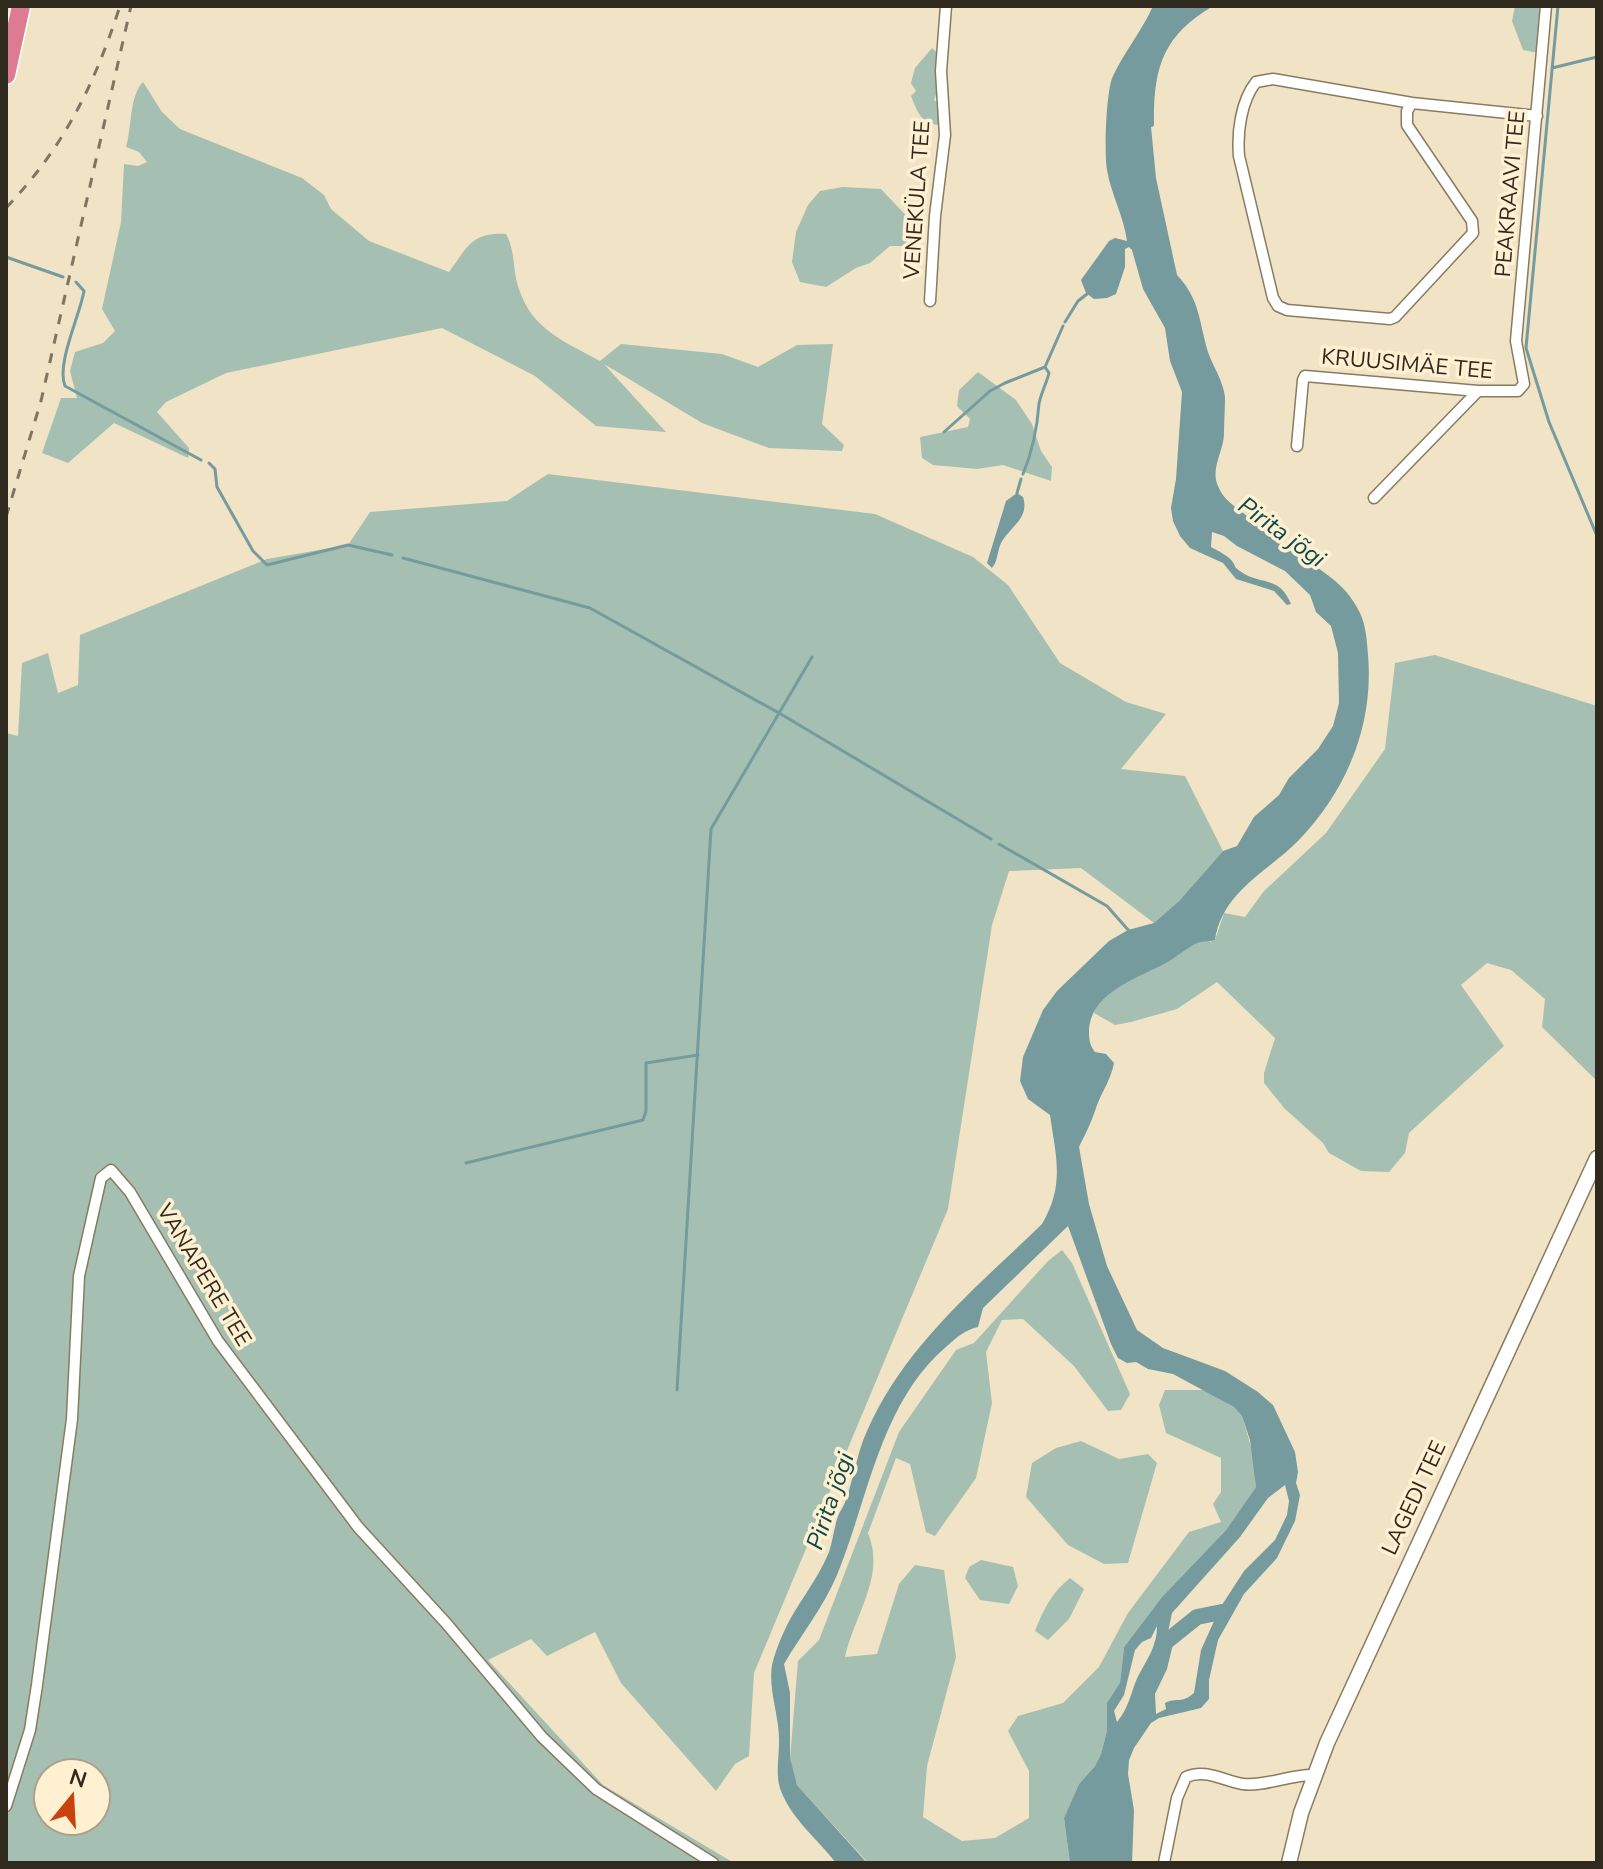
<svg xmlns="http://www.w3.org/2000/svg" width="1603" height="1869" font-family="'Nunito Sans',sans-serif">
	<rect width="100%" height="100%" fill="#f1e3c5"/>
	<path fill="#a5c0b2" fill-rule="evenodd" d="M1515 6H1539V53L1523 50 1512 21Z
		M932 48 938 53V89L934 100 940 104 941 125C921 125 917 111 911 96L916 91 911 83 915 68Z
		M143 82 162 112 180 129 302 178 324 195 331 209 369 241 449 272C467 248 471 232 506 234 516 252 512 270 519 289 532 330 566 342 600 361L621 344 722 354 758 367 797 345 833 344 822 424 844 445 842 451 769 448 702 423 604 364 666 432 596 426 535 376 442 328 226 373 166 402 157 412 189 448 188 458 114 423 68 463 42 453 61 398H77L70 371 75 352 103 343 115 331 102 309 121 222 124 164 138 166 147 162 139 152 126 147C132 128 129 96 143 82Z
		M843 187 881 189 915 225V246H890L870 263 856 268 826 287 800 282 792 262 796 232 808 205 820 191Z
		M978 372 1016 400 1032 424 1041 451 1052 467 1051 481 1003 465 977 469 933 465 922 458 920 437 968 427 970 419 957 406 959 390Z
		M548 474 875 514 973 557 1008 585 1060 663 1126 702 1166 714 1121 769 1185 776 1223 851 1179 901 1154 923 1081 868 1009 871 992 925 948 1209 754 1673 749 1756 735 1764 716 1791 621 1683 595 1632 547 1656 531 1639 488 1660 603 1785 734 1863H6V733L18 736 22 663 48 653 58 693 78 685 80 635 267 559 348 545 370 512 507 501ZM48 1773H96V1821H48Z
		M1435 655 1597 706V1081L1542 1027 1545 999 1511 970 1487 963 1461 985 1504 1046 1409 1133 1405 1153 1389 1172 1361 1171 1329 1153 1323 1143 1285 1109 1264 1083V1073L1275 1038 1217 982 1177 1009 1131 1022 1115 1025 1094 1013 1108 960 1169 928 1210 942 1215 940 1224 913 1245 917 1264 891 1326 833 1385 749 1395 663Z
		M1062 1250 1072 1263 1130 1394 1121 1410 1108 1411 1074 1366 1023 1319 1002 1320 986 1352 992 1403 976 1478 935 1536 926 1532 910 1464 896 1458 868 1533C886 1577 854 1615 845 1657L877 1654 899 1584 915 1565 944 1570 956 1657 927 1766 923 1817 962 1841 995 1838 1029 1818V1771L1008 1731 1018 1716 1063 1703 1099 1667 1128 1613 1189 1532 1221 1522 1213 1504 1221 1492V1458L1166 1433 1159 1405 1165 1390H1207L1234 1407 1242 1416 1254 1457 1256 1487 1226 1530 1162 1597 1124 1647 1120 1683 1101 1754 1095 1766 1079 1784 1064 1818 1070 1863H868L797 1785 792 1771 790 1758 798 1661 819 1640 899 1432 956 1350 974 1343 1048 1261Z
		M1081 1441 1119 1459 1148 1454 1157 1463 1128 1563 1104 1564 1068 1545 1026 1497 1032 1463 1056 1448Z
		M981 1560 1013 1567 1018 1586 1009 1604 980 1600 965 1578 969 1567Z
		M1070 1578 1084 1589 1069 1619 1048 1640 1035 1631C1043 1610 1052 1592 1070 1578Z"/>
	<path fill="#759b9e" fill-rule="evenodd" d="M1153 6H1213C1162 36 1153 69 1154 126L1151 127 1156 178 1177 275C1200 299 1199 322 1208 352 1213 367 1223 380 1225 397 1225 409 1224 422 1224 433 1224 451 1210 468 1218 486 1223 500 1236 507 1247 516 1261 527 1275 540 1290 550 1318 569 1345 581 1360 613 1366 626 1367 641 1368 655 1374 725 1347 790 1298 841 1267 872 1222 892 1215 940 1208 943 1204 940 1197 943 1186 948 1177 957 1166 963 1138 978 1092 992 1089 1029 1089 1039 1089 1044 1095 1052L1106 1054 1114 1063C1111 1079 1103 1090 1097 1105 1091 1123 1088 1129 1079 1147L1089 1204 1107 1266 1137 1330 1163 1348 1225 1371 1258 1392 1273 1405 1295 1452 1298 1472 1296 1483 1300 1495 1295 1521 1277 1558 1244 1594 1218 1640 1209 1680V1699L1201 1708 1159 1718 1151 1723 1134 1748 1129 1760 1128 1774 1134 1810 1132 1863H1070L1064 1818 1079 1784 1095 1766 1101 1754 1107 1731V1703L1120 1683 1124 1647 1162 1597 1226 1530 1256 1487 1250 1440 1242 1416 1234 1407 1173 1374 1148 1369 1136 1362 1127 1363 1118 1358 1111 1344 1068 1226 983 1308 978 1327C965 1330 957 1337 947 1346 880 1403 869 1497 837 1575 824 1606 801 1635 784 1664L790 1693V1758L797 1785 867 1863H836C817 1838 793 1821 781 1791 775 1776 779 1759 779 1743 780 1717 768 1691 772 1665 774 1656 778 1645 782 1636 794 1607 817 1582 829 1552 833 1540 834 1528 838 1516 840 1511 844 1506 846 1500 854 1477 857 1453 867 1431 905 1345 976 1288 1042 1224 1065 1185 1056 1157 1050 1115L1028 1099 1020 1081 1023 1057 1043 1010 1057 991 1109 941 1128 930 1154 923 1179 901 1223 851 1237 846 1254 817 1279 795 1289 778 1318 749 1333 726 1339 703 1338 653 1331 626 1316 612 1310 595 1285 571 1237 546 1224 536 1212 532 1211 547C1218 551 1227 555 1232 561 1237 568 1233 566 1240 571 1259 586 1279 574 1291 604L1287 605 1274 591 1236 579 1223 563 1190 548 1180 536 1173 521 1171 508 1176 479 1182 392 1170 361 1165 328 1143 289 1132 250 1129 247 1125 249V267L1116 294 1107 298 1094 299 1086 293 1081 280 1109 241 1115 238 1127 241C1124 217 1111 194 1107 170 1104 153 1106 90 1113 76 1124 52 1142 31 1153 6ZM1285 1485 1289 1501 1287 1515 1275 1540 1244 1571 1220 1608 1201 1650 1194 1693C1182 1704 1177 1697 1165 1703L1166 1709 1156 1714 1155 1694 1167 1669 1173 1644 1168 1632 1172 1613 1240 1537 1268 1498ZM1157 1626C1157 1649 1145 1661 1136 1681 1130 1696 1128 1709 1117 1722L1114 1711 1124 1695 1135 1650 1142 1642 1151 1638Z
		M1017 493 1023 497C1030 518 1010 527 1001 543 997 552 998 561 992 568L987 563 1006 501Z"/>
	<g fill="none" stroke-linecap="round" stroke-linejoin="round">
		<path stroke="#759b9e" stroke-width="3" d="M1558 6 1526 348 1549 422 1597 536
			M1552 68 1597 57
			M6 257 63 277
			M76 282 84 291C80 315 56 364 65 386L201 460
			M1065 322 1078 301 1087 294
			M944 432 990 391 1005 383 1045 367 1063 326
			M209 463 215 469 217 487 253 551 267 565 348 545 392 555
			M1023 474C1033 450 1037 430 1039 404 1040 396 1047 382 1049 373L1045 367
			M1017 493 1021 479
			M403 558 590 608 779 713 991 839
			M999 844 1107 906 1130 932
			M466 1163 643 1120 646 1111V1063L698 1055
			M677 1390 711 829 812 657"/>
		<path stroke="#759b9e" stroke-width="16" d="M1162 1645 1197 1617 1222 1612"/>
		<defs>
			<path id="street" d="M1412 103 1407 111V125L1472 221 1473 233 1395 317 1390 319 1287 310 1278 306 1273 298 1239 156C1237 132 1241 101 1256 82L1273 79 1412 103 1537 116
				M930 301 935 216 945 135 941 71 946 6
				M1297 446 1303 380 1305 376 1478 391H1518L1524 384 1516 341 1546 6
				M1374 498 1478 391
				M6 1806 30 1730 37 1685 72 1419 79 1276 101 1178 111 1170 130 1192 218 1341 358 1527 446 1623 542 1737 596 1789 713 1863
				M1164 1863 1177 1798 1186 1777C1205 1768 1224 1781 1243 1784 1264 1787 1291 1774 1314 1775"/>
			<path id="secondary" d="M1289 1863 1301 1813 1327 1743 1597 1158"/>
			<path id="highway" d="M6 75 21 6"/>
		</defs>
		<use href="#street" stroke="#887b60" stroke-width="13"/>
		<use href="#secondary" stroke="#887b60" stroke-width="17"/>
		<use href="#highway" stroke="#fff" stroke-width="21"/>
		<use href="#street" stroke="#fff" stroke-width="10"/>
		<use href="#secondary" stroke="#fff" stroke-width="14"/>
		<use href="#highway" stroke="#dd7b92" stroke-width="18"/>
		<path stroke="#7e7562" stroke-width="3" stroke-dasharray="10 10" stroke-linecap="butt" d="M6 208C64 147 94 86 120 6
			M6 517 41 401 131 6"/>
	</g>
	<g text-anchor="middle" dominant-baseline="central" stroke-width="7" stroke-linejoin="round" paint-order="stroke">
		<g font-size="22" fill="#2f291e" stroke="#fff0d2">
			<text transform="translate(1510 194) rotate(-85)">PEAKRAAVI TEE</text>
			<text transform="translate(917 200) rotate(-86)">VENEKÜLA TEE</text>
			<text transform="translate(1407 364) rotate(5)">KRUUSIMÄE TEE</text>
			<text transform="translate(204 1275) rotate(59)">VANAPERE TEE</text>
			<text transform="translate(1414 1498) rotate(-65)">LAGEDI TEE</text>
		</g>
		<g font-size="24" font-style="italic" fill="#0c484c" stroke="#fff0d2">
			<text transform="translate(1282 532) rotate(36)">Pirita jõgi</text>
			<text transform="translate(830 1501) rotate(-71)">Pirita jõgi</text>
		</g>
	</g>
	<rect width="1603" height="1869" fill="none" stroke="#2f291e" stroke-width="16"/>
	<g transform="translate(72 1797) rotate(18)"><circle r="38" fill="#fff0d2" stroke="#aca08a" stroke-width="2"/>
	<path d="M0-6L14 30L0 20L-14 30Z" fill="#c9420e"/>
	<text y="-12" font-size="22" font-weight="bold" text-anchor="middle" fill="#2f291e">N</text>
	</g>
</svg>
